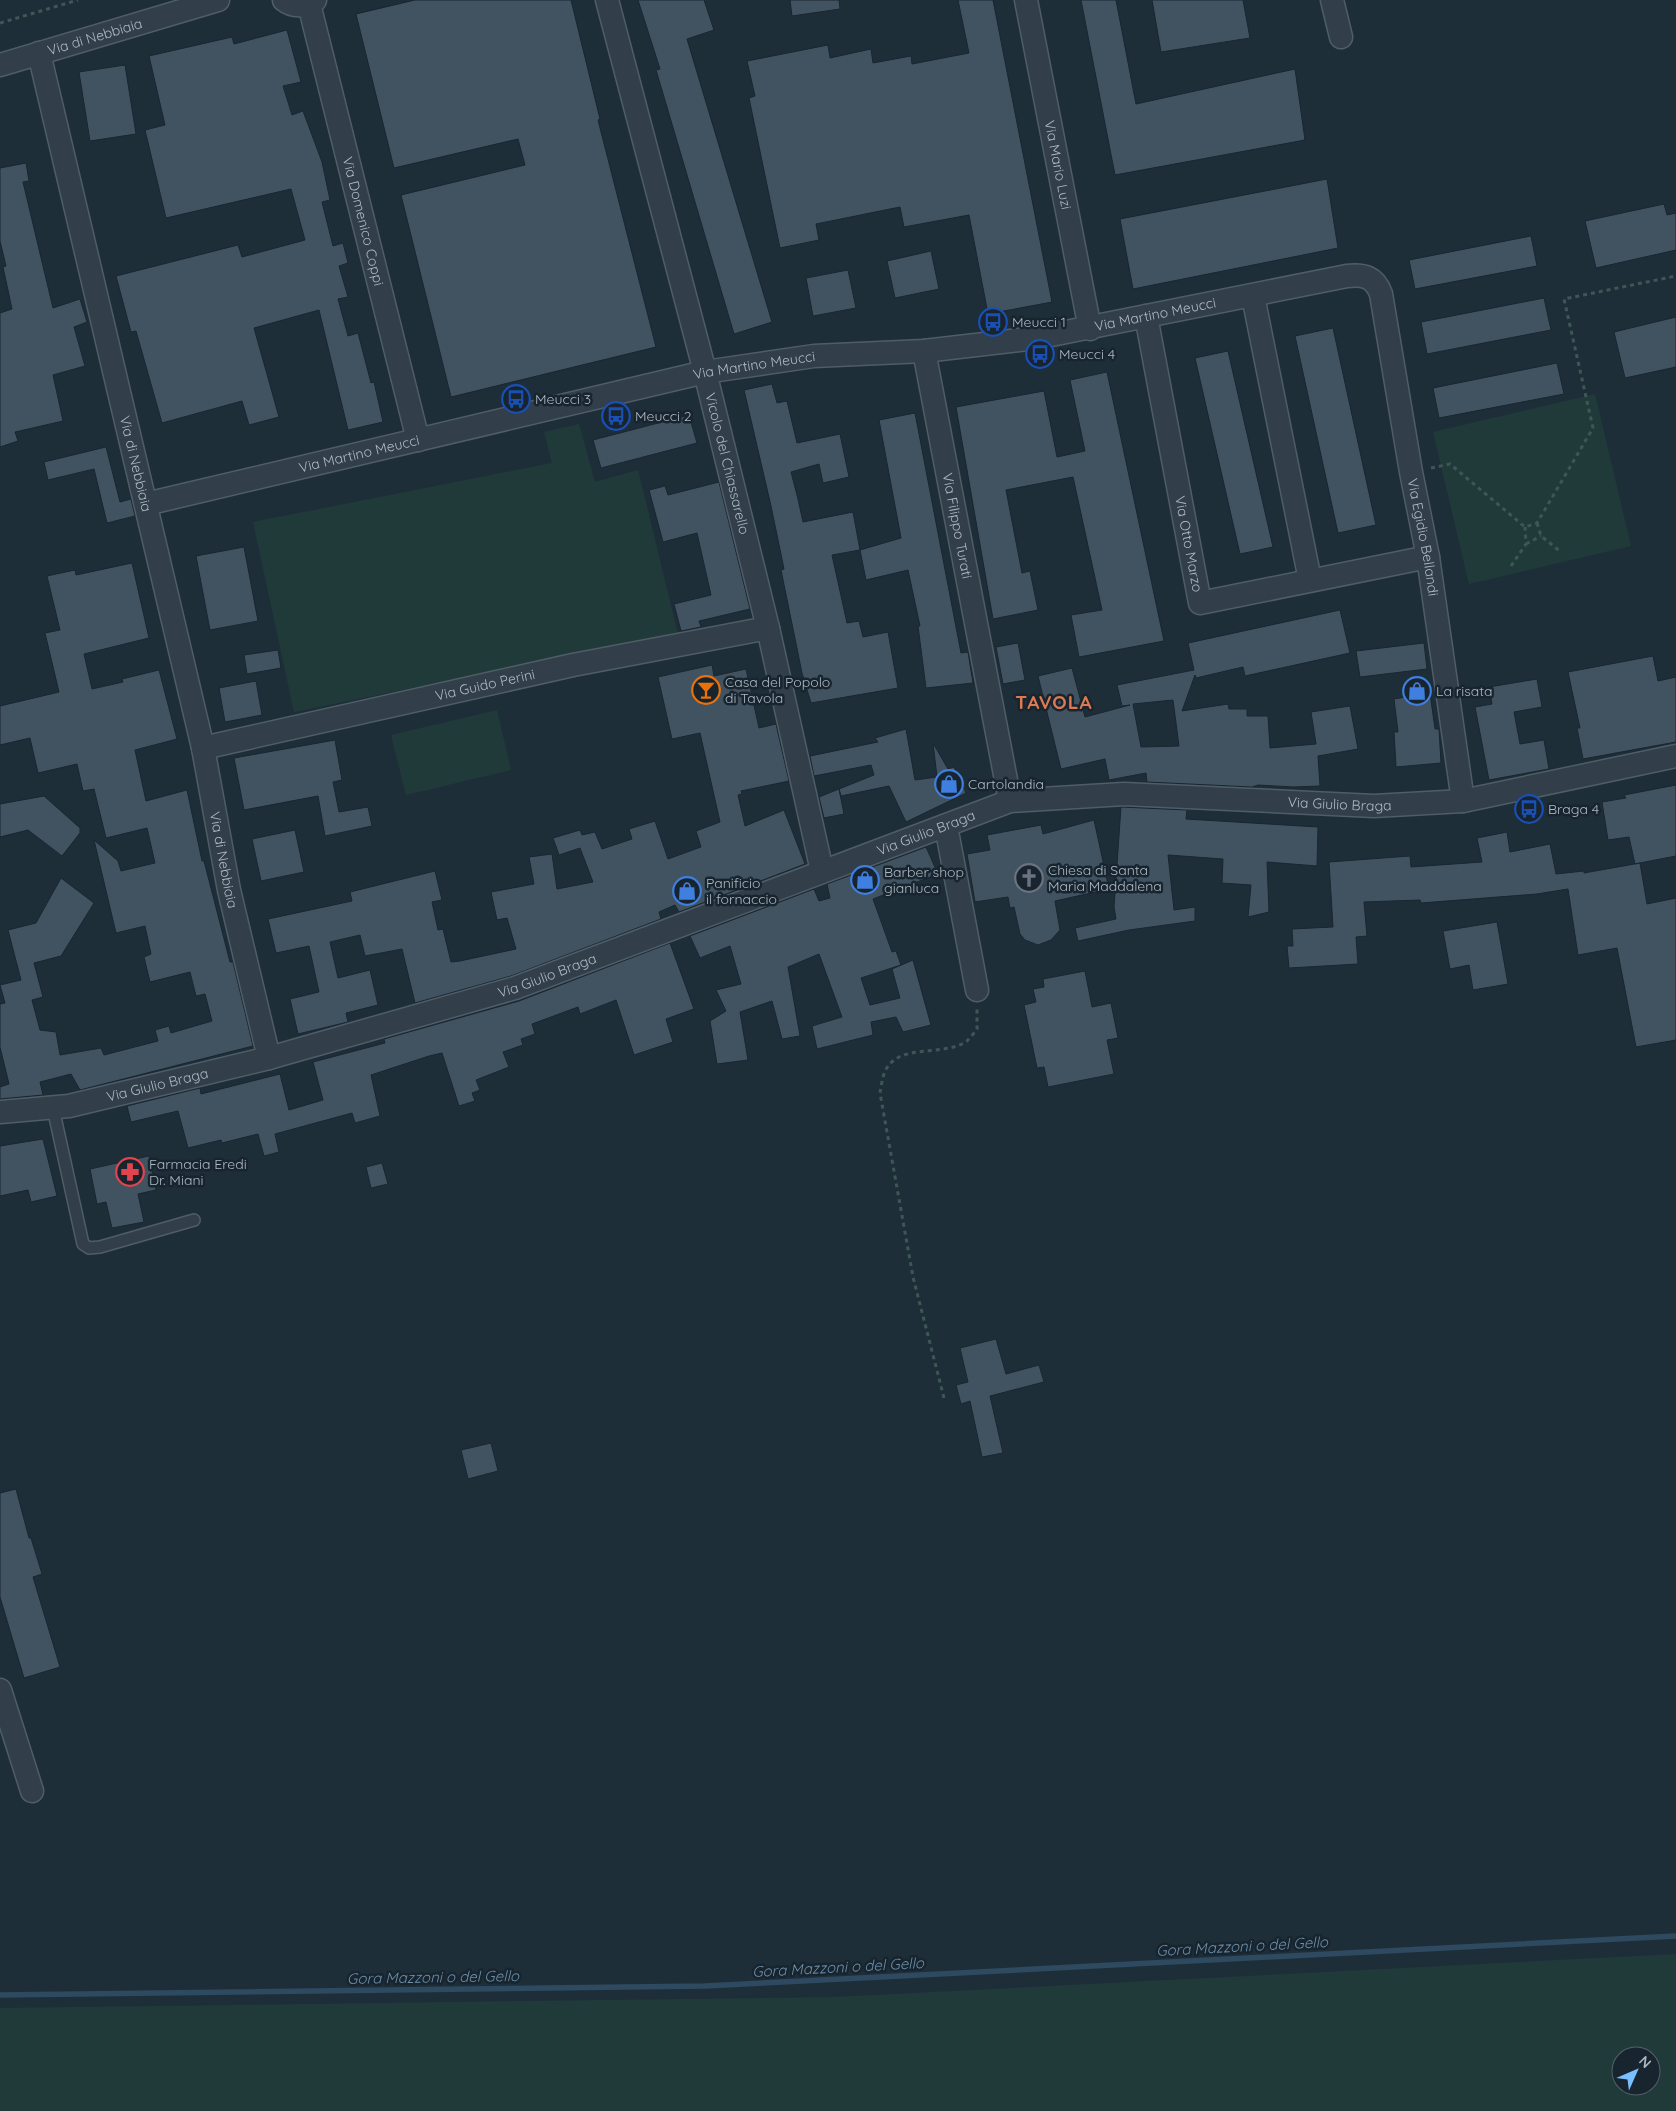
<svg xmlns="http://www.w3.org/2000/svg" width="1676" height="2111" font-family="Quicksand,sans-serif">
	<rect width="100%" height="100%" fill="#1e2e39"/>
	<path fill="#203a3a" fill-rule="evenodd" d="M1595 394 1631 546 1469 584 1433 432Z
		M579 424 595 482 638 470 678 634 294 712 253 522 552 463 544 432Z
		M497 710 511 770 406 795 391 735Z
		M1676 1954V2111H0V2008L835 1997ZM1621 2056H1651V2086H1621Z"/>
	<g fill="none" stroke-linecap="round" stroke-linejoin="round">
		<path stroke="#2e4a60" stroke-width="5.5" d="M0 1995 705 1986 1676 1936"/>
	</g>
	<path fill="#415361" stroke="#1a2630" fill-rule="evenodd" d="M415 0H571L600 119 598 120 656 347 451 397 401 195 525 165 518 139 394 168 356 14Z
		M638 0H704L714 30 687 39 772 322 734 334 656 70 660 69Z
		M790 0H839L840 9 792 16Z
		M958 0H993L1052 302 988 314 969 215 904 227 900 207 816 224 819 240 780 248 749 98 755 96 747 61 828 45 830 58 871 49 873 63 911 56 912 64 969 53Z
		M1081 0H1116L1136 104 1295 69 1305 140 1115 175Z
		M1152 0H1243L1250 38 1161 52Z
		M287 30 301 82 283 86 292 115 303 111 322 162 330 200 322 202 333 246 343 243 348 263 339 266 348 297 338 299 348 336 358 333 371 383 374 382 383 422 348 430 319 310 254 328 279 417 249 425 242 401 162 423 136 331 131 332 116 276 238 245 242 257 305 240 291 189 166 218 145 130 165 125 149 56 232 37 234 44Z
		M125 65 136 134 90 141 79 72Z
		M26 163 29 181 23 182 53 308 80 299 87 322 74 327 85 366 53 375 63 421 15 432 18 441 0 447V313L12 309 3 267 6 266 0 241V168Z
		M1327 179 1338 248 1133 289 1120 219Z
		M1664 204 1667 215 1676 213V250L1596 268 1585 221Z
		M1531 236 1537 266 1415 289 1409 260Z
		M931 251 939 289 895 298 887 261Z
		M848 270 856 308 813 316 806 278Z
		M1544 298 1551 330 1427 354 1421 322Z
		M1676 317V367L1625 378 1614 332Z
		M1333 328 1376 525 1338 533 1295 336Z
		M1228 351 1273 547 1240 554 1195 358Z
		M1557 363 1564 394 1439 418 1433 388Z
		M1107 372 1164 641 1079 657 1071 615 1102 610 1073 477 1006 490 1022 573 1030 571 1038 610 993 619 956 407 1044 391 1057 457 1085 451 1070 380Z
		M772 384 777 403 787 401 797 443 840 434 849 477 823 483 819 464 791 472 798 499 803 522 853 512 860 550 832 555 847 623 859 621 863 637 888 632 898 688 811 703 802 673 781 570 784 569 771 506 744 390Z
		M915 413 961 653 968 652 973 683 926 688 918 626H920L908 570 866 580 860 550 901 538 879 420Z
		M689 415 697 443 601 468 593 440Z
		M106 447 120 502 131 499 135 516 107 523 94 469 48 480 44 462Z
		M719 482 750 609 699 621 701 627 681 631 674 604 711 595 697 533 663 542 649 490 665 486 668 495Z
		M244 547 258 621 210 630 196 556Z
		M132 563 149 638 84 654 92 689 123 682 122 679 159 670 177 739 135 750 146 801 187 790 202 861H204L230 962H233L253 1046 80 1090 71 1074 40 1082 43 1095 0 1099V1087L9 1084 0 1047V1004L5 1003 0 985 21 980 8 930 36 923 61 878 94 903 61 956 34 963 43 997 32 1000 40 1030 56 1032 60 1055 101 1048 104 1055 158 1041 155 1030 169 1026 171 1033 212 1021 205 994 196 996 190 972 150 982 144 957 151 954 145 926 116 933 94 840 118 861 121 871 155 863 147 828 106 838 94 789 83 791 77 764 38 773 30 738 0 745V706L59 692 45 633 60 630 47 576 75 570 76 575Z
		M1340 610 1350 653 1245 676 1243 667 1196 678 1195 675 1182 711 1228 704 1229 709H1247V716H1268L1270 748 1316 744 1311 712 1350 706 1358 749 1318 756 1320 786 1293 787 1258 785 1252 787 1147 782 1146 773 1109 780 1105 759 1061 769 1038 676 1072 668 1085 717 1130 705 1122 706 1117 685 1194 670 1188 643ZM1173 700 1179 746 1141 747 1133 704Z
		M1018 643 1025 680 1003 684 996 647Z
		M1424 643 1427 669 1360 677 1356 651Z
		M278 650 281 668 247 674 244 655Z
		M1653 656 1658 681 1676 677V742L1583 759 1577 728H1580L1568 672Z
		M712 665 714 676 746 669 759 728 776 724 789 781 741 791 742 794 738 795 745 826 784 810 805 864 679 912 675 905 659 912 661 919 511 976 415 1003 402 949 365 956 360 935 330 942 338 978 370 970 378 1005 346 1013 348 1022 298 1034 290 999 319 992 309 946 276 953 268 919 352 901 350 892 435 871 442 900 432 902 438 930 443 929 451 962 460 961 516 949 507 918 497 920 491 892 534 884 529 857 552 854 557 889 593 882 580 848 559 855 553 838 580 830 582 835 595 832 602 849 632 839 629 829 655 821 668 859 701 847 696 831 720 822 700 733 672 739 658 677Z
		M1537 679 1542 707 1514 712 1520 744 1544 740 1549 769 1489 780 1475 707 1492 704 1489 687Z
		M256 681 262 715 225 722 219 688Z
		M1430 693 1435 729H1439L1441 763 1396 767 1394 732H1398L1394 699Z
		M906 729 915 780 937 777 933 743 948 769 954 767 966 793 906 822 889 786 841 796 839 789 874 775 871 765 814 776 810 756 878 742 875 738Z
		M335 740 342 780 333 782 339 812 368 807 372 826 325 836 318 796 244 810 234 758Z
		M1676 785V856L1635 864 1629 837 1608 840 1602 802 1626 798 1624 795Z
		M839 789 844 814 824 818 819 797Z
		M44 796 80 828V833L62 856 28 830 0 837V804Z
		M1121 807 1187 810 1186 819 1318 827 1317 866 1267 862 1269 912 1248 917 1251 885 1222 883 1223 859 1168 855 1174 910 1195 907V921L1129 930 1078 941 1075 928 1116 919 1114 907Z
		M1094 820 1109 889 1055 901 1060 930 1051 940 1038 945 1025 940 1020 934 1014 907 1010 908 1008 897 975 902 967 854 990 850 987 835 1041 825 1043 834Z
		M295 830 304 872 261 881 252 839Z
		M1507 832 1510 852 1550 844 1556 874 1584 871V873L1640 863 1647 904 1676 898V1040L1636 1047 1617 948 1578 955 1568 889 1537 894 1421 903 1420 900 1364 902 1367 936 1356 937 1358 964 1289 968 1287 946H1293L1292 929 1333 927 1329 862 1410 856 1411 867 1482 862 1477 838Z
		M926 847 938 874 873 899 892 952 896 951 901 965 861 978 870 1005 900 998 892 969 913 960 931 1025 903 1032 896 1017 871 1022 873 1035 817 1049 812 1026 842 1017 819 954 788 967 800 1036 782 1039 772 1001 740 1012 748 1060 717 1064 710 1021 726 1011 716 990 741 984 730 946 700 958 690 936 814 889 819 901 830 898 827 884Z
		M1497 922 1508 984 1473 990 1469 965 1450 969 1443 931Z
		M670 943 694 1009 666 1019 673 1042 634 1055 616 1000 580 1014 578 1007 532 1024 535 1034 521 1039 523 1045 503 1052 509 1067 476 1080 480 1090 472 1093 475 1101 459 1106 442 1053 429 1056 371 1075 380 1116 355 1123 352 1113 275 1134 279 1152 264 1156 258 1134 222 1143 221 1140 188 1148 178 1111 131 1122 127 1106 200 1088 201 1094 280 1074 289 1110 323 1100 313 1062 385 1043 384 1039 519 1001Z
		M1085 971 1092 1007 1111 1003 1118 1038 1107 1040 1114 1074 1048 1087 1044 1067 1037 1068 1024 1005 1036 1002 1033 989 1044 987 1043 979Z
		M43 1139 57 1196 31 1202 28 1190 0 1196V1146Z
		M149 1156 156 1190 138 1194 144 1222 112 1228 106 1202 97 1204 90 1169Z
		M382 1163 388 1184 371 1188 366 1167Z
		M996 1339 1006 1374 1039 1365 1044 1382 990 1396 1003 1453 982 1457 970 1401 961 1404 956 1385 968 1382 960 1348Z
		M491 1443 498 1471 468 1479 461 1450Z
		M16 1489 29 1538H31L42 1574 33 1577 60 1667 24 1678 0 1597V1493Z"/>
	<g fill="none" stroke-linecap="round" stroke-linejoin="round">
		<defs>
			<path id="service" d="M53 1108 83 1244 89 1248 100 1247 194 1220"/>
			<g id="minor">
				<path d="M284 0C294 8 305 6 315 0"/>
				<path id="s1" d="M607 0 705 372 768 628 822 871"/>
				<path id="s2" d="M1026 0 1090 329"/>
				<path d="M1332 0 1341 37"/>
				<path id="s3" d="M309 4 418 440"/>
				<path id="s4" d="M39 53 203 748 229 890 269 1058"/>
				<path id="s5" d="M0 65 218 0"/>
				<path d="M1253 296 1310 580"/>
				<path id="s6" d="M1146 316 1200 603 1428 557"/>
				<path id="s7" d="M924 351 1010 801"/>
				<path id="s8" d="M146 504 705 372 814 356 924 351 1036 338 1347 276C1364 274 1375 277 1381 294L1411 472 1428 557 1463 801"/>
				<path id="s9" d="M203 748 573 665 768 628"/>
				<path d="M946 826 977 990"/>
				<path id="s10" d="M0 1112 69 1106 269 1058 515 988 1010 801 1124 794 1374 806 1463 801 1676 756"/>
				<path d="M0 1690 32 1791"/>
			</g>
		</defs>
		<use href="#service" stroke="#4f5d67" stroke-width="14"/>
		<use href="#minor" stroke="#4f5d67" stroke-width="25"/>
		<path stroke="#3e5756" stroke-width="3" stroke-dasharray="4 4" stroke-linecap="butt" d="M0 23 78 0
			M1431 468 1450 464 1525 527 1537 523 1593 428 1564 299 1676 276
			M1537 523 1541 536 1561 552
			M1526 544 1541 536
			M1511 566 1526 544 1525 527
			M944 1398 913 1277 880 1093C881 1087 882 1080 884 1074 896 1041 943 1058 967 1041 970 1038 974 1033 977 1029V1008"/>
		<use href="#service" stroke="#323f4a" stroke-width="11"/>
		<use href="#minor" stroke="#323f4a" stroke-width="22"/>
	</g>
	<defs>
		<symbol id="bus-ring" viewBox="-11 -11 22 22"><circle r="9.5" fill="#18242e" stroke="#1a4fb4" stroke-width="1.5"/><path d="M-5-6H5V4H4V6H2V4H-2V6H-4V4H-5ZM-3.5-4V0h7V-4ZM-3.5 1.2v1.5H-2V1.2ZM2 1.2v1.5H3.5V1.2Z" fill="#1a4fb4"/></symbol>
		<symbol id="bar-ring" viewBox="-11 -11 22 22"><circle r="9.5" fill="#18242e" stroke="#e8710a" stroke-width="1.5"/><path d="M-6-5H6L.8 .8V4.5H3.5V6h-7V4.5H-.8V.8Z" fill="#e8710a"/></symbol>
		<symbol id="shop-ring" viewBox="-11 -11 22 22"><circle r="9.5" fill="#18242e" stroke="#3f7fe0" stroke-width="1.5"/><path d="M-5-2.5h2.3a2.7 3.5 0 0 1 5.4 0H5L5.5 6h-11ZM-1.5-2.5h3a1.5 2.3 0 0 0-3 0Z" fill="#3f7fe0"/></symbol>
		<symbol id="church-ring" viewBox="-11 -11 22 22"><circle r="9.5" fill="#18242e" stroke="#6b7280" stroke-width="1.5"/><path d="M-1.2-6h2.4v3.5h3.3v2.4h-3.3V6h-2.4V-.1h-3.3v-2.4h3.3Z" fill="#6b7280"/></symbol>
		<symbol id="pharmacy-ring" viewBox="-11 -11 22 22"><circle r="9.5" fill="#18242e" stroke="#e0444e" stroke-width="1.5"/><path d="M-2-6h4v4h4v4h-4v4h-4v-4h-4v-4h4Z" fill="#e0444e"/></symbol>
	</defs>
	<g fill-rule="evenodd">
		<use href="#bus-ring" x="977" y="306" width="32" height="32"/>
		<use href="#bus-ring" x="1024" y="338" width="32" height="32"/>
		<use href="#bus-ring" x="500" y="383" width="32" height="32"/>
		<use href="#bus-ring" x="600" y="400" width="32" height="32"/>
		<use href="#bar-ring" x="690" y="674" width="32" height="32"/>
		<use href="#shop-ring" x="1401" y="675" width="32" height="32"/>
		<use href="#shop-ring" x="933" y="768" width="32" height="32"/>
		<use href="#bus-ring" x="1513" y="793" width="32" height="32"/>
		<use href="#church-ring" x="1013" y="862" width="32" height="32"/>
		<use href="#shop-ring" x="849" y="864" width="32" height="32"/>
		<use href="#shop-ring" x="671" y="875" width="32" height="32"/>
		<use href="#pharmacy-ring" x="114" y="1156" width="32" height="32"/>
	</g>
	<g text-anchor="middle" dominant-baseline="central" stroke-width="5" stroke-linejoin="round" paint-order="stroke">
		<g font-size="14" fill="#acbac6" stroke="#18242e">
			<text stroke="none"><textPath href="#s5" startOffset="99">Via di Nebbiaia</textPath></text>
			<text stroke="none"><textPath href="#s2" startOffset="168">Via Mario Luzi</textPath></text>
			<text stroke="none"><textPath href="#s3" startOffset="224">Via Domenico Coppi</textPath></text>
			<text stroke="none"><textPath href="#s8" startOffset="1029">Via Martino Meucci</textPath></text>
			<text stroke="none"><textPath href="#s8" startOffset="624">Via Martino Meucci</textPath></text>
			<text stroke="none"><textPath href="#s8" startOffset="219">Via Martino Meucci</textPath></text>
			<text stroke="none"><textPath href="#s1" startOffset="479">Vicolo del Chiassarello</textPath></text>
			<text stroke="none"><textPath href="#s4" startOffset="422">Via di Nebbiaia</textPath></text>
			<text stroke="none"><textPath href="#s7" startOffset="178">Via Filippo Turati</textPath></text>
			<text stroke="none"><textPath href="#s8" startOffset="1514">Via Egidio Bellandi</textPath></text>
			<text stroke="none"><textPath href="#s6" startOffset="232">Via Otto Marzo</textPath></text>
			<text stroke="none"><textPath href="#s9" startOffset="289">Via Guido Perini</textPath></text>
			<text stroke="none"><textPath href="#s10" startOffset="1390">Via Giulio Braga</textPath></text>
			<text stroke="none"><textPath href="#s10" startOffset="970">Via Giulio Braga</textPath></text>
			<text stroke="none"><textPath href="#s4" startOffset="828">Via di Nebbiaia</textPath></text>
			<text stroke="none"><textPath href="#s10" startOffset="565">Via Giulio Braga</textPath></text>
			<text stroke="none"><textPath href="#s10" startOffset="160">Via Giulio Braga</textPath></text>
		</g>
		<g font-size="14" fill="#acbac6" stroke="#18242e" text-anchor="start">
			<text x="1012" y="322">Meucci 1</text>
			<text x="1059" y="354">Meucci 4</text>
			<text x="535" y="399">Meucci 3</text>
			<text x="635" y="416">Meucci 2</text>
			<text x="725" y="682">Casa del Popolo<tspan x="725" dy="16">di Tavola</tspan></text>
			<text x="1436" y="691">La risata</text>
			<text x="968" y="784">Cartolandia</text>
			<text x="1548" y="809">Braga 4</text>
			<text x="1048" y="870">Chiesa di Santa<tspan x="1048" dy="16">Maria Maddalena</tspan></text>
			<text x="884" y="872">Barber shop<tspan x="884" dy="16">gianluca</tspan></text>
			<text x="706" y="883">Panificio<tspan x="706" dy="16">il fornaccio</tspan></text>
			<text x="149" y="1164">Farmacia Eredi<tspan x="149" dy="16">Dr. Miani</tspan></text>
		</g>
		<g font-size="15" font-style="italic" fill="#6990ad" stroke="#18242e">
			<text transform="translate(1242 1946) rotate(-3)">Gora Mazzoni o del Gello</text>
			<text transform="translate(838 1967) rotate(-3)">Gora Mazzoni o del Gello</text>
			<text transform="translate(433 1977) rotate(-1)">Gora Mazzoni o del Gello</text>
		</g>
		<g font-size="19" font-weight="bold" letter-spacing="1" fill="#dd7a51" stroke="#18242e">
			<text x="1054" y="702">TAVOLA</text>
		</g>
	</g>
	<g transform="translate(1636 2071) rotate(45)"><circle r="24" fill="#18242e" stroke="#53606b"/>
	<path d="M0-4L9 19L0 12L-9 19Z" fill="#79bfff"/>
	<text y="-8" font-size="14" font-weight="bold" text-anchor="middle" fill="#acbac6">N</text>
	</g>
</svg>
